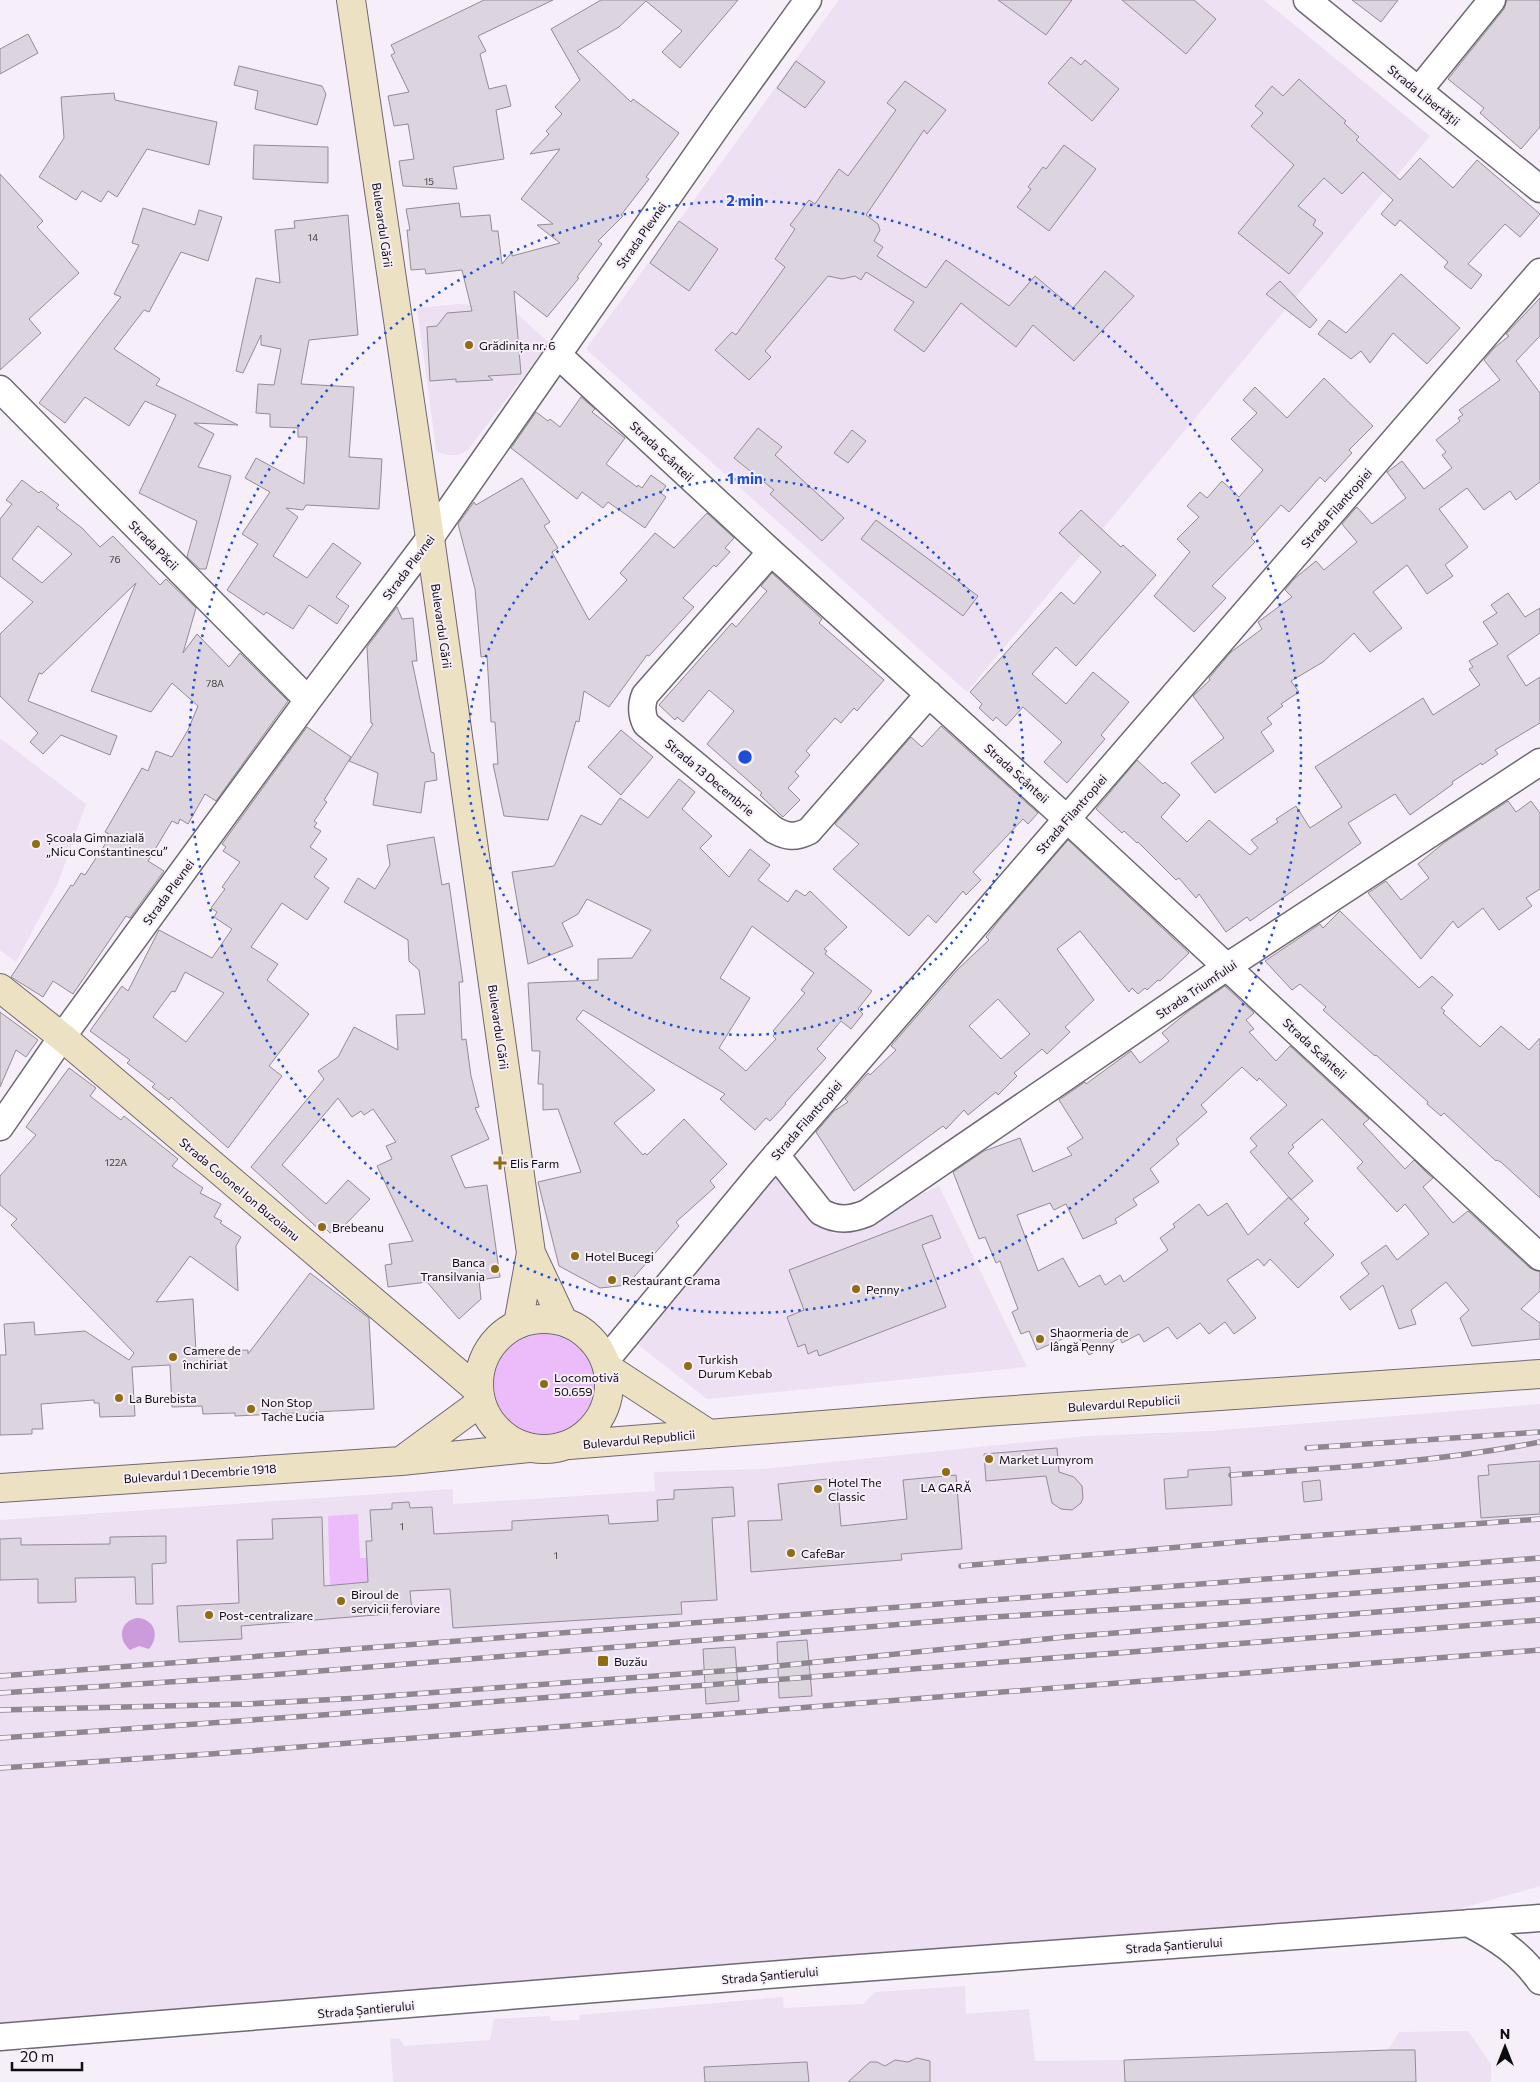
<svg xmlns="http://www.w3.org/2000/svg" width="1540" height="2082" font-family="Commissioner,sans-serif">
	<rect width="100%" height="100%" fill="#f6eef9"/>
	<path fill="#ede0f2" d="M839 0H1264L1430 136 967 692 586 349Z
		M459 304 511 308 549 343 468 450 458 455H447L437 452 436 448 417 308Z
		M0 738 86 804 58 883 16 962 0 950Z
		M774 1177 835 1235 939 1186 1027 1367 707 1399 636 1343Z
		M1540 1404V1886L1455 1910 0 2027V1520L453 1489V1504L655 1491 654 1472 763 1469 1087 1436 1211 1431Z
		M965 1986 966 2014 1029 2009 1035 2061 1124 2060 1388 2050 1399 2032 1468 2031 1491 2064V2082H393L390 2039 399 2038 404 2046 490 2040 494 2019 550 2016 551 2021 579 2020 580 2015 783 1997 784 2008 863 2004 875 1992Z"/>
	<path fill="#ebbbfa" d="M494 1384a50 50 0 1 1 100 0a50 50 0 1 1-100 0Z
		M358 1514 360 1558H368L369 1582 330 1585 328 1516Z"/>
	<path fill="#cc9bdc" d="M137 1618C155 1619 160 1636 149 1649L139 1646 130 1650C117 1639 120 1621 137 1618Z"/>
	<path fill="#dcd4df" stroke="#938b96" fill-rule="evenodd" d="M484 0H553L478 36 486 51 480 54 489 89 506 85 511 106 496 110 504 159 453 167 457 189 403 186 399 161 414 159 408 124 394 126 388 96 409 92 391 55 395 53 391 45Z
		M601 0H738L680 68 662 52 682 31 646 1 619 27 577 51 631 102 633 99 679 133 646 177 649 179 621 215 623 216 598 241 602 244 577 277 579 278 547 317 514 291 521 374 488 376 493 380 456 382V379L430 381 427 327 437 326 447 313 472 311 462 270 426 274 425 269 411 270 407 230H410L406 209 459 203 461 217 490 215 492 231H498L502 264 512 252V256L560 243 537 225 553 224 521 199 560 149 530 154 549 134 546 131 562 114 555 107 580 80 551 29Z
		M998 0H1072L1046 35Z
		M1122 0H1194L1216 19 1186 54Z
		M1352 0H1398L1381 22Z
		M1507 0H1540V127L1521 149 1480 113 1484 108 1448 79 1504 9Z
		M28 34 38 53 0 74V49Z
		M1071 57 1081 65 1085 60 1119 89 1092 121 1048 83Z
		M796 61 825 82 805 108 777 88Z
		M239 66 322 86 326 94 317 125 255 109 258 91 234 85Z
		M1299 79 1346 121 1344 123 1359 137 1356 140 1400 180 1420 158 1453 188 1477 160 1540 214 1520 237 1505 224 1468 264 1482 275 1471 289 1444 267 1448 262 1400 220 1395 226 1381 214 1393 200 1363 172 1342 194 1324 178 1298 206 1316 220 1313 225 1323 233 1289 274 1238 233 1294 165 1251 126 1263 113 1255 106 1272 86 1283 96Z
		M905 81 946 110 927 134 924 130 866 215 878 224 880 230 874 241 883 247 877 256 926 288 946 260 1009 306 1035 276 1073 308 1105 271 1134 296 1074 361 1033 325 1016 347 961 303 924 352 894 330 914 302 866 272 861 280 855 276 842 279 828 276 765 351 771 357 749 380 715 350 732 332 736 335 785 267 775 259 795 229 790 225 809 200 815 204 839 169 848 176 896 110 887 103Z
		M114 93 115 100 217 122 209 165 147 149 117 197 108 191 101 202 82 191 76 200 39 177 64 138 61 97Z
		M254 145 328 147V183L253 179Z
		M1064 145 1096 169 1049 231 1017 207 1031 189 1028 187 1043 167 1046 169Z
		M0 174 43 221 37 227 79 273 29 319 41 333 0 370Z
		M143 208 195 225 199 210 222 217 208 261 181 252 149 312 144 310 114 349 160 379 156 385 238 425 194 423 214 434 198 467 231 476 206 569H200L187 557 197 521 139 493 176 415 145 401 129 426 85 397 65 423 39 403 121 297 114 294 139 245 132 243Z
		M348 215 358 335 309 340 301 384 354 387 349 457 382 459 379 509 306 505 303 510 286 508 298 517 273 556 307 578 333 543 361 563 336 597 349 606 337 624 309 605 293 629 266 612 264 615 227 590 258 544 242 534 270 492 245 478 256 458 304 484 307 437H298V428L270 427V414L256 413 258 384 274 385 281 349 261 345V335L243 373 236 371 256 278 280 283 275 230 295 228 294 221Z
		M679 221 718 249 689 291 650 263Z
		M1401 274 1460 328 1427 364 1393 333 1370 363 1361 351 1351 359 1318 334 1329 320 1346 333Z
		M1280 281 1317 320 1310 328 1266 294Z
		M1540 298V336L1516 361 1540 393V482L1516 500 1510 491 1484 510 1467 488 1439 509 1468 547 1445 565 1453 576 1427 594 1407 565 1373 592 1402 628 1370 652 1354 633 1323 662 1291 681 1299 692 1281 704 1283 706 1267 718 1272 724 1261 732 1274 751 1215 793 1191 763 1224 738 1193 696 1210 680 1209 678 1231 652 1262 629 1258 622 1292 597 1285 590 1294 579 1316 561 1324 570 1357 542 1342 524 1354 510 1357 507 1372 524 1406 498 1387 472 1402 461 1424 489 1452 468 1442 455 1446 452 1436 440 1460 421 1458 418 1463 415 1459 410 1500 380 1484 360 1494 348 1509 336 1506 334Z
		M1324 378 1373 426 1349 450 1352 453 1325 482 1320 477 1289 512 1281 505 1251 538 1255 542 1212 586 1226 598 1194 632 1154 596 1190 552 1177 539 1199 517 1187 506 1200 492 1207 498 1222 481 1239 497 1263 470 1231 439 1257 413 1243 400 1255 387 1287 418Z
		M581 397 595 409 592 412 625 438 606 464 637 487 638 485 642 488 651 475 666 486 661 493 666 497 645 528 608 502 603 508 582 492 577 499 511 448 536 412 548 421 550 419 560 427Z
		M758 428 782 447 775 455 844 518 822 541 770 494 774 490 734 458Z
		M852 430 866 441 848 463 834 453Z
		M522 478 550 522 544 526 558 548 552 552 589 620 627 580 620 573 655 533 674 548 707 513 734 538 725 548 730 552 716 567 714 565 683 598 694 607 649 656 647 655 609 707 584 691 579 722 576 721 548 820 504 816 493 764H498L495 722H491L487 656 481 657 475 589 458 524 474 502 476 505Z
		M22 480 39 493 41 491 59 505 56 508 82 528 100 547 113 536 160 585 166 579 196 608 183 653 197 634 229 667 240 653 288 701 216 801 205 794 188 824 180 819 178 824 172 821 148 861 164 871 130 918 126 916 73 994 53 981 43 997 11 977 71 885 73 886 81 873 85 875 111 835 105 832 142 768 148 771 156 751 172 757 188 730 198 706 172 683 151 712 91 691 136 583 42 674 39 673 28 701 117 736 110 755 61 735 43 754 30 742 38 733 0 696V634L33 602 0 576V519L12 504 6 500ZM38 526 72 554 42 583 12 559Z
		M1081 510 1121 547 1123 545 1156 575 1076 666 1056 647 1032 674 1066 704 1093 672 1129 702 1101 735 1105 739 1067 783 1044 762 1062 742 1023 707 1006 726 996 717 993 721 979 708 982 704 970 692 1061 592 1074 604 1101 572 1059 533Z
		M876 520 978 596 963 616 861 539Z
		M772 573 822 619 819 623 884 680 857 711 854 708 841 723 835 718 806 751 810 755 795 772 799 776 788 788 800 800 783 817 760 795 762 793 707 744 734 711 709 690 683 722 677 717 675 720 659 705 732 623 736 627 767 591 761 586Z
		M1508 593 1525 617 1540 608V633L1507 656 1526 686 1540 677V723L1495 750 1498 754 1482 765 1481 763 1452 782 1453 784 1410 815 1395 794 1348 823 1361 843 1250 921 1247 917 1226 932 1199 894 1196 898 1179 878 1176 880 1138 842 1137 843 1124 831 1122 833 1096 809 1137 760 1163 784 1165 782 1180 795 1161 817 1187 842 1209 820 1250 855 1258 848 1251 840 1278 822 1276 819 1296 806 1310 828 1342 807 1315 767 1423 698 1433 715 1480 685 1469 669 1473 667 1469 661 1498 644 1483 622 1497 613 1491 605Z
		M397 607 402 619 413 618 417 661H412L431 752 434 753 437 780 425 782 421 813 373 805 378 773 349 761 373 724 371 723 367 647Z
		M941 726 1038 813 1028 824 1023 819 973 872 981 880 966 895 963 891 936 923 928 915 909 936 833 869 859 844 835 824 911 737 922 747Z
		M307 727 351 757 324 800 327 802 314 821 317 823 314 827 321 831 310 847 327 859 314 877 329 888 307 920 282 903 251 947 278 964 267 980 309 1014 269 1066 282 1076 228 1148 171 1097 169 1100 152 1087 155 1084 127 1063 130 1060 90 1031 122 986 128 991 159 930 212 958 232 929 214 917 217 912 211 908 225 889 222 887 240 862 223 851 226 847 222 844ZM185 972 224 993 186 1042 153 1017 172 991 175 992Z
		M621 730 653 757 621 795 588 767Z
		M679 779 695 792 682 809 712 836 700 848 729 877 750 849 770 865 758 880 788 902 796 890 805 896 810 891 847 927 824 949 827 951 825 954 872 991 858 1009 863 1014 851 1029 841 1021 817 1049 826 1058 785 1103 786 1104 770 1121 766 1118 755 1130 720 1099 725 1094 583 1010 576 1019 655 1090 614 1123 643 1155 645 1153 647 1155 684 1119 727 1164 710 1181 715 1187 676 1222 679 1226 627 1285 600 1288 559 1266 538 1182 581 1172 558 1109 543 1110V1084H538L540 1051H532L528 983 598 980V959L632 958 651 930 587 899 578 914 562 923 573 946 528 964 512 872 554 866 581 815 601 825 620 798 648 818ZM752 926 814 973 801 990 805 993 773 1031 775 1033 773 1036 776 1039 746 1071 719 1048 750 998 720 978Z
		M1508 801 1516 812 1531 801 1540 813V889L1526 898 1532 906 1499 930 1483 908 1458 928 1453 921 1421 959 1368 893 1386 881 1401 900 1429 878 1418 864 1445 842Z
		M434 837 442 885 449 883 463 982H459L462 1040 466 1039 471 1076 479 1107 475 1108 489 1139 451 1156 465 1188 487 1185 500 1277 479 1280 481 1299 459 1319 427 1282 388 1287 385 1265 392 1264 389 1244 413 1241 377 1166 392 1159 386 1146 396 1142 373 1109 364 1115 361 1111 352 1117 338 1098 282 1165 326 1204 348 1180 370 1199 343 1227 330 1233 326 1229 323 1233 251 1167 324 1079 318 1071 338 1057 354 1027 398 1050 396 1015 425 1014 419 970 409 961 408 940 344 902 358 878 375 889 390 865 387 845Z
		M1068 840 1189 953 1160 981 1158 980 1147 990 1145 988 1138 994 1132 988 1129 992 1080 931 1057 949 1094 1000 1065 1027 1070 1032 1047 1054 1042 1049 1014 1073 1017 1076 998 1095 996 1092 968 1115 964 1110 946 1129 943 1126 854 1191 816 1132 834 1111 848 1102 845 1099 868 1073 870 1075 896 1050 891 1046 958 969 989 940 986 937 1001 918ZM998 999 1030 1034 1001 1059 969 1026Z
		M1340 911 1419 988 1432 976 1453 995 1441 1008 1445 1011 1443 1013 1480 1047 1501 1026 1529 1050 1540 1038V1198L1501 1162 1497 1160 1496 1161 1444 1113 1441 1116 1427 1104 1428 1102 1376 1055 1375 1056 1323 1010 1326 1007 1300 984 1292 990 1265 961 1320 924 1323 928Z
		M1225 986 1254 1013 1246 1020 1254 1029 1249 1032 1276 1061 1290 1046 1369 1119 1363 1124 1405 1169 1414 1160 1429 1175 1433 1178 1423 1187 1453 1223 1468 1211 1530 1268 1540 1272V1291L1521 1309 1540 1323V1339L1472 1346 1460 1318 1469 1310 1446 1282 1411 1310 1416 1324 1399 1329 1383 1285 1350 1310 1340 1297 1369 1274 1361 1263 1386 1245 1397 1260 1429 1234 1405 1204 1397 1212 1357 1168 1363 1162 1322 1119 1292 1145 1294 1147 1288 1153 1313 1181 1291 1200 1250 1152 1257 1146 1250 1138 1287 1105 1259 1078 1257 1081 1242 1067 1201 1105 1207 1112 1176 1139 1179 1144 1150 1169 1159 1182 1133 1199 1137 1205 1115 1219 1117 1223 1083 1239 1066 1204 1054 1210 1050 1203 1017 1215 1038 1271 1063 1258 1079 1287 1100 1275 1105 1285 1120 1275 1124 1282 1168 1250 1160 1238 1175 1227 1173 1224 1199 1204 1208 1216 1227 1203 1248 1235 1289 1197 1309 1219 1304 1223 1334 1255 1298 1288 1270 1259 1264 1266 1258 1259 1227 1280 1256 1318 1234 1334 1225 1322 1209 1334 1200 1323 1177 1339 1168 1327 1144 1342 1139 1334 1122 1343 1120 1338 1089 1355 1076 1333 1037 1350 1029 1331 1021 1334 1012 1312 1018 1309 1000 1261 996 1263 985 1237 979 1239 953 1172 984 1151 1020 1138 1033 1172 1072 1155 1067 1148 1083 1138 1059 1100 1085 1082 1086 1084 1131 1051 1140 1063 1169 1041 1162 1033 1190 1010Z
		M0 1012 38 1040 26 1057 16 1050 0 1087Z
		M69 1068 96 1088 90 1096 121 1120 124 1116 178 1159 172 1166 203 1188 200 1193 221 1204 214 1217 222 1221 220 1223 241 1237 236 1246 238 1291 190 1256 156 1302 193 1299 196 1352 248 1350V1354L310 1273 369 1318 374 1409 315 1412 296 1417V1413L235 1416V1413L203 1414 202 1406 172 1407 170 1365 132 1367 135 1416 100 1417 99 1403H94V1400L41 1404 43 1429H32V1434L0 1435V1355H6L4 1324 34 1322 35 1335 85 1331 129 1360 134 1353 11 1225 17 1219 0 1205V1176L36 1135 26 1127Z
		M932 1215 941 1238 922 1245 946 1307 819 1356 817 1350 808 1354 805 1344 798 1347 787 1317 804 1310 789 1270Z
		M1057 1448 1059 1472 1074 1477 1082 1486 1083 1498 1081 1503 1072 1510 1061 1509 1052 1503 1046 1476 986 1481 984 1454Z
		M1540 1461V1514L1481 1518 1478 1476 1489 1475 1488 1465Z
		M1230 1467 1232 1505 1166 1509 1164 1479 1188 1477V1470Z
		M956 1475 962 1549 901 1554 902 1560 751 1572 748 1521 782 1520 778 1484 837 1478 841 1526 907 1519 903 1480Z
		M1320 1480 1322 1500 1304 1502 1302 1482Z
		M733 1487 735 1516 712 1518 717 1600 681 1602 682 1614 453 1628 450 1589 410 1591 412 1612 241 1626 242 1639 179 1642 177 1606 239 1603 237 1540 273 1539 272 1519 322 1517 324 1586 368 1582 366 1541H372L370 1510 392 1509V1503L409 1502 410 1508 432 1507 434 1534 512 1530V1521L608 1515 609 1524 658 1521 657 1500 674 1499V1490Z
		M166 1536V1563L152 1564 153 1604H136L135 1577 75 1578 76 1602 38 1603V1579L0 1580V1539L21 1538V1545L110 1544V1537Z
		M807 1640 812 1696 779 1698 777 1642Z
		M735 1647 739 1701 706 1704 703 1649Z
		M1389 2050H1415L1416 2082H1125L1124 2060Z
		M917 2058 930 2061V2082H848L870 2062H877L885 2066 895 2060 908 2062Z
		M807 2062 809 2082H705L704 2067Z"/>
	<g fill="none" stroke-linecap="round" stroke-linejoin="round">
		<defs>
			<path id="street" d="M1307 0 1540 189
				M1419 90 1492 0
				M558 355 771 552 1067 819 1540 1257
				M0 389 308 700
				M771 552 645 695C641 705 641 714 646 724L774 830C787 837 795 838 809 831L929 694
				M0 1127 62 1037 308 700 430 538 722 119 808 0
				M776 1155 821 1212C837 1221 850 1220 867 1213L1228 966 1540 762
				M606 1360 759 1175 1540 272
				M1468 1923C1497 1938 1521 1954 1540 1981
				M0 2037 806 1972 1540 1918"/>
			<path id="secondary" d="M351 0 430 538 531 1253 563 1321
				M0 988 62 1037 478 1390
				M479 1384a65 65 0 1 1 130 0a65 65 0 1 1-130 0Z
				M518 1324 531 1253
				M608 1368 709 1434
				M569 1445 985 1412 1540 1374
				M402 1460 481 1402
				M0 1488 401 1461 529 1448"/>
		</defs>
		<use href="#street" stroke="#6f6872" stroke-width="29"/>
		<use href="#secondary" stroke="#6f6872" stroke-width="30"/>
		<use href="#street" stroke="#fff" stroke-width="26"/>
		<use href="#secondary" stroke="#ede1c4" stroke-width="28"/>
		<defs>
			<path id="rail" d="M1307 1448 1540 1432
				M1231 1475C1334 1468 1438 1462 1540 1442
				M961 1566 1296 1537 1540 1519
				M0 1676 1540 1558
				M0 1693 245 1677 978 1618 1266 1600 1540 1579
				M0 1710 247 1704 360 1698 748 1669 1065 1637 1540 1599
				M0 1738 322 1715 1540 1620
				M0 1768 210 1754 1540 1650"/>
		</defs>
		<use href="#rail" stroke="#8d8890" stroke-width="5.5"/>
		<use href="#rail" stroke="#f6eef9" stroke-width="4" stroke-dasharray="11" stroke-linecap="butt"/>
	</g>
	<g fill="none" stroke="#1d4ed8" stroke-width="2.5" stroke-dasharray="2.5 5">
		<circle cx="745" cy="757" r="278"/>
		<circle cx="745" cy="757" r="556"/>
	</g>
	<g fill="#8f6e13" stroke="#f6eef9" stroke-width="2">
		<circle cx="469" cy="345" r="5"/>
		<circle cx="36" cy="844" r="5"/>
		<path d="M497.5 1155.5h5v5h5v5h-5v5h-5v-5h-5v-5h5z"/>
		<circle cx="322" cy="1227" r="5"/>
		<circle cx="575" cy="1256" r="5"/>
		<circle cx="495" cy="1269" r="5"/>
		<circle cx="612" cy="1280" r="5"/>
		<circle cx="856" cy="1289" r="5"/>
		<circle cx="1040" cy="1339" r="5"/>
		<circle cx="173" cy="1357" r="5"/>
		<circle cx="688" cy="1366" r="5"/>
		<circle cx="544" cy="1384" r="5"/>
		<circle cx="119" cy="1398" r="5"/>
		<circle cx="251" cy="1409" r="5"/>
		<circle cx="989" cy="1459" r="5"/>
		<circle cx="946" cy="1472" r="5"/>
		<circle cx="818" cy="1489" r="5"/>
		<circle cx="791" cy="1553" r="5"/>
		<circle cx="341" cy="1601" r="5"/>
		<circle cx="209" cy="1615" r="5"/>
		<rect x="597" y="1655" width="12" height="12" rx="2.5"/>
	</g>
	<g text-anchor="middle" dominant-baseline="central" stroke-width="4" stroke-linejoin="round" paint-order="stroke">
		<g font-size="10" fill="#423e44">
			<text x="429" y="181">15</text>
			<text x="313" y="237">14</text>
			<text x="115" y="559">76</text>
			<text x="215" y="683">78A</text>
			<text x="116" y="1162">122A</text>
			<text x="402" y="1526">1</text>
			<text x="556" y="1555">1</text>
		</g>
		<g font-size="12" fill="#0f0c10" stroke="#f6eef9">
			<text transform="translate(1424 95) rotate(39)">Strada Libertății</text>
			<text transform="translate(383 225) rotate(82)">Bulevardul Gării</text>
			<text transform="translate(641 235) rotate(-55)">Strada Plevnei</text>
			<text transform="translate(662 451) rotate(43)">Strada Scânteii</text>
			<text transform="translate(1336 508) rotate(-49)">Strada Filantropiei</text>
			<text transform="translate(154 545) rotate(45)">Strada Păcii</text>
			<text transform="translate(408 567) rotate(-53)">Strada Plevnei</text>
			<text transform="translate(442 626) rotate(82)">Bulevardul Gării</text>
			<text transform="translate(1017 773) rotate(42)">Strada Scânteii</text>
			<text transform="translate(710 777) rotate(40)">Strada 13 Decembrie</text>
			<text transform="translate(1071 814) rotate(-49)">Strada Filantropiei</text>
			<text transform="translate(168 892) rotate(-54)">Strada Plevnei</text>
			<text transform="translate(1196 989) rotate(-34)">Strada Triumfului</text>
			<text transform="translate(499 1027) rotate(82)">Bulevardul Gării</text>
			<text transform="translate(1315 1048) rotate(43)">Strada Scânteii</text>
			<text transform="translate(806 1120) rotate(-49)">Strada Filantropiei</text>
			<text transform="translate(240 1189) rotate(40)">Strada Colonel Ion Buzoianu</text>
			<text transform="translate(1124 1403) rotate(-4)">Bulevardul Republicii</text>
			<text transform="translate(639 1439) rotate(-5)">Bulevardul Republicii</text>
			<text transform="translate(200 1473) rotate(-4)">Bulevardul 1 Decembrie 1918</text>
			<text transform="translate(1174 1945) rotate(-4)">Strada Șantierului</text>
			<text transform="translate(770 1975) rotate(-5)">Strada Șantierului</text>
			<text transform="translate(366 2009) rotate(-5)">Strada Șantierului</text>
		</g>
		<g font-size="12" fill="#0f0c10" stroke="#f6eef9" text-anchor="start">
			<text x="479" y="345">Grădinița nr. 6</text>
			<text x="46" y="837">Școala Gimnazială<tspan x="46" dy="14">„Nicu Constantinescu”</tspan></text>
			<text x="510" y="1163">Elis Farm</text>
			<text x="332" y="1227">Brebeanu</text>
			<text x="585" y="1256">Hotel Bucegi</text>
			<text x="485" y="1262" text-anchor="end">Banca<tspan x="485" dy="14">Transilvania</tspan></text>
			<text x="622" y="1280">Restaurant Crama</text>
			<text x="866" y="1289">Penny</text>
			<text x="1050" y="1332">Shaormeria de<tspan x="1050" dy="14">lângă Penny</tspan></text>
			<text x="183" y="1350">Camere de<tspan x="183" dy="14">închiriat</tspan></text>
			<text x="698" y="1359">Turkish<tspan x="698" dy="14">Durum Kebab</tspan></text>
			<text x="554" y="1377">Locomotivă<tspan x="554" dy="14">50.659</tspan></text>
			<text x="129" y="1398">La Burebista</text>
			<text x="261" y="1402">Non Stop<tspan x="261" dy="14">Tache Lucia</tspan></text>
			<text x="999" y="1459">Market Lumyrom</text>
			<text x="828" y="1482">Hotel The<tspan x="828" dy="14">Classic</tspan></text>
			<text x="946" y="1487" text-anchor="middle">LA GARĂ</text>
			<text x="801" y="1553">CafeBar</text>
			<text x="351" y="1594">Biroul de<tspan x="351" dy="14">servicii feroviare</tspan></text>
			<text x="219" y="1615">Post-centralizare</text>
			<text x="614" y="1661">Buzău</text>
		</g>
	</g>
	<circle cx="745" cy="757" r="8" fill="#1d4ed8" stroke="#f6eef9" stroke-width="2.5"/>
	<g font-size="15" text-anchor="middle" font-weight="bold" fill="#1d4ed8" stroke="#f6eef9" stroke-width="4" stroke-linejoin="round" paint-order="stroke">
		<text x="745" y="206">2 min</text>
		<text x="745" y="484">1 min</text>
	</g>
	<g transform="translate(1505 2047)" stroke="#f6eef9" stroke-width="4" paint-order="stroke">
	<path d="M0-4L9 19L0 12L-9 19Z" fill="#0f0c10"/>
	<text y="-8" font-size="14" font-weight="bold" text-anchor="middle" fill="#0f0c10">N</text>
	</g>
	<path d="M12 2062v8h70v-8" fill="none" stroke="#0f0c10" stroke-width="2.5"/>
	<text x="20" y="2062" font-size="15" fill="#0f0c10" stroke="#f6eef9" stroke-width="4" paint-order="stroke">20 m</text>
</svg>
